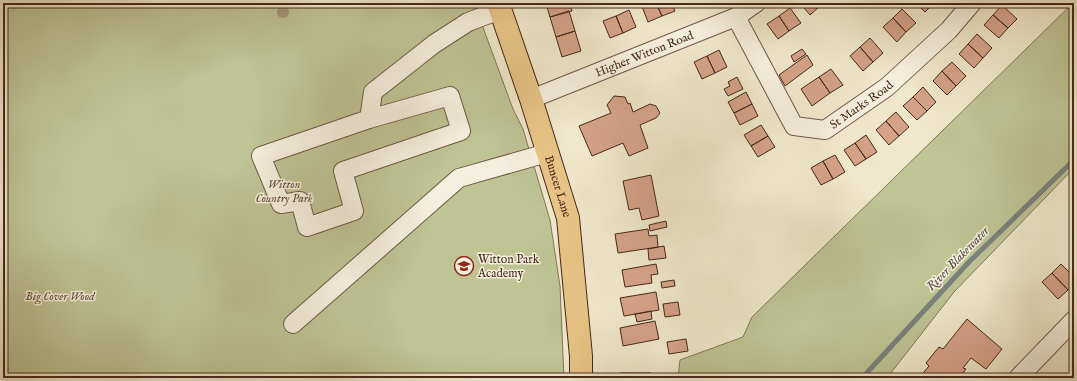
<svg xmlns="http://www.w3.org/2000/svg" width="1077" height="381" font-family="'IM FELL English',serif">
	<rect width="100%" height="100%" fill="#f0e8cc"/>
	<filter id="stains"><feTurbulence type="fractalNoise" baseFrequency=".005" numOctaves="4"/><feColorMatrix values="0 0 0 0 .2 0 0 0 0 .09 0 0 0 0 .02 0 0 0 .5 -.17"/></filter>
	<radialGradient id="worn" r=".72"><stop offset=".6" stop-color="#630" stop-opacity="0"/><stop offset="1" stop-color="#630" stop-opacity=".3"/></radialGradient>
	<path fill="#bec494" stroke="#827658" d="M3 3H474L513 109 523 129 550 220 560 286 564 378H3Z
		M1073 3 1074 168 954 292 887 378H678L680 360 743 337 752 317Z"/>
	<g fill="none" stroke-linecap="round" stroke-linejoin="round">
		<path stroke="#7a827e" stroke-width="5" d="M862 378 969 262 1074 160"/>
	</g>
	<path fill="#d5a288" stroke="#46281b" d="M546 3H569L572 11 550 17Z
		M645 3H656L662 16 648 22 641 4Z
		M656 3H671L675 11 662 16Z
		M680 3H691L682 7Z
		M800 3H818L820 6 810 15Z
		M916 3H934L925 12Z
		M1019 3H1027L1023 7Z
		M1002 5 1017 19 1008 28 993 15Z
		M790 8 801 23 789 31 779 16Z
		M902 9 916 23 906 32 893 18Z
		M629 10 636 27 623 33 616 16Z
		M569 11 575 31 556 37 550 17Z
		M993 15 1008 28 999 38 984 25Z
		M616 16 623 33 610 38 603 21Z
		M779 16 789 31 778 39 767 24Z
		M893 18 906 32 897 42 883 27Z
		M575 31 581 51 562 57 556 37Z
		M977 34 992 48 983 58 968 44Z
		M870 38 883 53 873 62 860 47Z
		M968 44 983 58 974 68 959 54Z
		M860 47 873 62 863 71 850 56Z
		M802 49 806 54 794 62 791 56Z
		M719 50 727 67 715 73 707 56Z
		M807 55 813 65 785 86 779 75Z
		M707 56 715 73 702 79 694 62Z
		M952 62 966 76 956 86 942 71Z
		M831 69 843 85 830 93 819 77Z
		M942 71 956 86 947 95 933 81Z
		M737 77 743 89 728 96 724 89 730 86 728 82Z
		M819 77 830 93 812 106 801 89Z
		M923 87 936 102 927 111 913 97Z
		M746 92 752 104 734 113 728 102Z
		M614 96 625 97 628 104 630 103 633 112 650 104 656 106 660 113 656 118 640 125 648 148 629 156 623 143 592 156 579 126 611 113 607 105Z
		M913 97 927 111 917 120 903 106Z
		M752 104 758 116 740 125 734 113Z
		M896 112 909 127 899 136 886 121Z
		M886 121 899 136 889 145 876 130Z
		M761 125 768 136 751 146 744 135Z
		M866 135 877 152 866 159 855 143Z
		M768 136 775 147 758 157 751 146Z
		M855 143 866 159 855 166 844 150Z
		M835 155 845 172 833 179 823 161Z
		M823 161 833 179 821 185 811 168Z
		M651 175 659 216 642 220 639 208 629 210 623 181Z
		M666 221 667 227 650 231 649 225Z
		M648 229 649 236 657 235 658 247 618 253 615 234Z
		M664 246 666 258 649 260 648 249Z
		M656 264 658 274 651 275 652 283 625 287 622 270Z
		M1061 264 1074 277V284L1068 290 1052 273Z
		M1052 273 1068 290 1058 299 1042 282Z
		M674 280 675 286 662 288 661 282Z
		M656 292 659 310 624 316 620 298Z
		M678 302 680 315 665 317 663 304Z
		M651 311 652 319 637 322 635 314Z
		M967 319 1002 349 986 369 971 358 963 368 966 369 959 378H919L929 366 926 363 939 347 943 349Z
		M655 321 659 339 623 346 620 328Z
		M686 339 688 351 669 354 667 342Z
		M620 373H651V378H620Z"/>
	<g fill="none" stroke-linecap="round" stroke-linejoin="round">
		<defs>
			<g id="minor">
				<path id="s1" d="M736 17 794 126 825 130 887 87 949 30 972 3"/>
				<path id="s2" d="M531 99 736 17 756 3"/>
				<path d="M369 119 450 96 461 131 343 171 354 211 307 227 300 201 281 204 261 156 369 119 373 92 434 44 468 22 500 10"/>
				<path d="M293 324 459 178 547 153"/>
				<path d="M1018 378 1074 320"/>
			</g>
			<g id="major">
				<path id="s3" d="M498 3 531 99 568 218 581 356V378"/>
			</g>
		</defs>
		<use href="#minor" stroke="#705847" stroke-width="20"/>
		<use href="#major" stroke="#46281b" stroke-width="24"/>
		<use href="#minor" stroke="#f5f0de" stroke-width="18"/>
		<use href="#major" stroke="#e8c486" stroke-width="22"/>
	</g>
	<circle fill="#a3947b" cx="283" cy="12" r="6"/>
	<defs>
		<symbol id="school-ring" viewBox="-11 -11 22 22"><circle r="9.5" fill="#f5f0de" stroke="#8f2418" stroke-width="1.5"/><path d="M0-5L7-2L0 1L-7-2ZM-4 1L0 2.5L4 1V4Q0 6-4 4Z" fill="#8f2418"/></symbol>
	</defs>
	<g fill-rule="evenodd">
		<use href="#school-ring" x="453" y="255" width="22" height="22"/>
	</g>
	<g text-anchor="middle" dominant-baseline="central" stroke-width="3" stroke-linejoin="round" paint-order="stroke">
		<g font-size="12" fill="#46281b" stroke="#f5f0de">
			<text stroke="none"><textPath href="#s2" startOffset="122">Higher Witton Road</textPath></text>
			<text stroke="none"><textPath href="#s1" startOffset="199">St Marks Road</textPath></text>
			<text stroke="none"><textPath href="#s3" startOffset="193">Buncer Lane</textPath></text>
		</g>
		<g font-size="12" font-style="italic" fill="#644f39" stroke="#f5f0de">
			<text x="284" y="184">Witton<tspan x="284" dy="14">Country Park</tspan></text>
			<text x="60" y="296">Big Cover Wood</text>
		</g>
		<g font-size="12" fill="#46281b" stroke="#f5f0de" text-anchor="start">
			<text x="478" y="259">Witton Park<tspan x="478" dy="14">Academy</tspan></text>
		</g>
		<g font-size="13" font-style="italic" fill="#5c4e44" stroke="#f5f0de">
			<text transform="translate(958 259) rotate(-46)">River Blakewater</text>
		</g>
	</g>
	<rect width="1077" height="381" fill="none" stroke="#f0e8cc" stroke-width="16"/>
	<rect x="4" y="4" width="1069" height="373" fill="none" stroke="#46281b" stroke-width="2"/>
	<rect x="8" y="8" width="1061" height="365" fill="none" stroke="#46281b"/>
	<rect width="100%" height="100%" filter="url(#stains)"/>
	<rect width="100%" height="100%" fill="url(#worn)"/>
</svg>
